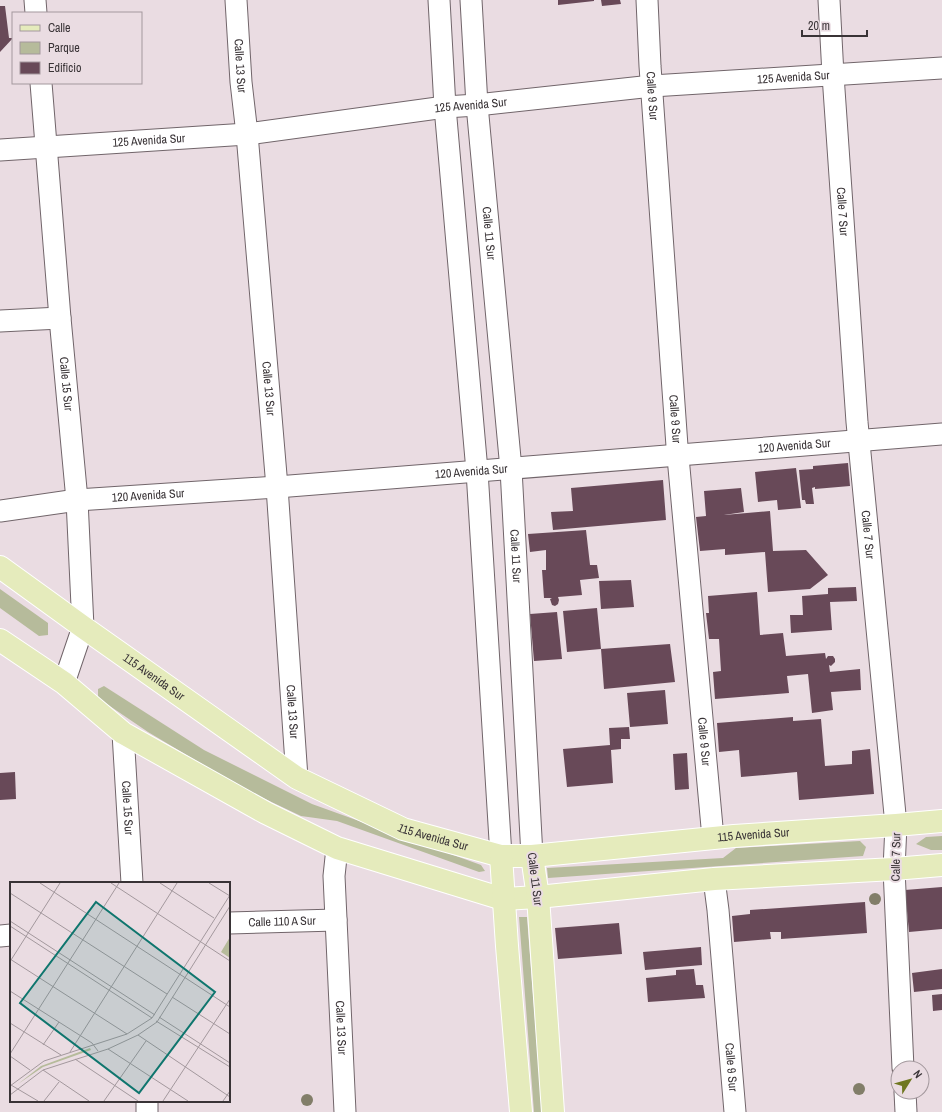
<svg xmlns="http://www.w3.org/2000/svg" width="942" height="1112" font-family="'Archivo Narrow',sans-serif">
	<rect width="100%" height="100%" fill="#eadce2"/>
	<path fill="#b6bb9b" d="M0 589 48 623V635L39 636 0 608Z
		M104 686 204 750 312 804 481 865 485 871 479 872 337 821 301 816 242 788 148 732 98 698V689Z
		M942 836V850H931L916 844 926 837Z
		M860 841 866 847 863 856 548 878 547 868 723 858 736 848Z
		M519 917H527L542 1112H534Z"/>
	<path fill="#684958" d="M558 0H594V1L558 5Z
		M601 0H620L621 4 602 6Z
		M0 6H5L9 38H13L0 52Z
		M848 463 850 486 815 489V487L812 488 814 504H806L805 500H802L799 470 813 469V466Z
		M796 468 801 508 778 510 777 500 758 502 755 472Z
		M663 480 666 520 553 530 551 512 573 511 571 488Z
		M741 488 744 512 724 515 770 511 773 551 806 550 828 575 810 589 768 592 765 552 725 555V549L700 551 696 517 706 516 704 491Z
		M586 530 590 565H597L599 578 580 580 582 595 558 597 559 600 558 604 555 606 552 605 550 599 552 598H544L542 570H546V550L530 552 528 534Z
		M631 580 634 607 601 609 599 581Z
		M856 587 857 601 830 602 832 630 791 633 790 615H803L802 596 828 594V588Z
		M757 592 760 635 783 633 786 656 825 653 826 659 828 656H833L835 659V662L831 666 829 665 830 672 860 669 861 690 831 692 833 710 812 713 808 674 787 676 789 693 715 699 713 672 721 671 719 639H709L706 613H709L708 596Z
		M597 608 601 649 567 652 563 611Z
		M557 612 562 659 534 661 530 614Z
		M670 644 675 682 604 689 601 649Z
		M665 690 668 724 630 727 627 693Z
		M793 717V721L821 719 825 766 852 764V751L870 749 874 794 799 800 797 772 741 777 739 750 719 752 717 723Z
		M629 727 630 739H621V749L611 750 613 783 567 787 563 749 610 745 609 728Z
		M687 753 689 789 675 790 673 754Z
		M15 772 16 799 0 800V773Z
		M942 887V929L909 932 905 890Z
		M865 902 867 933 781 939V932H770L771 939 734 942 732 916 750 914V910Z
		M619 923 622 954 558 959 555 928Z
		M701 947 702 965 645 970 643 952Z
		M694 969 696 985H703L705 998 648 1002 646 978 676 975V970Z
		M942 969V989L914 992 912 973Z
		M942 994V1010L933 1011 932 995Z"/>
	<g fill="none" stroke-linecap="round" stroke-linejoin="round">
		<defs>
			<g id="minor">
				<path d="M35 0 36 13"/>
				<path id="s1" d="M236 0 241 82 247 134 277 487 297 778"/>
				<path d="M439 0 445 107 477 471 501 856"/>
				<path id="s2" d="M471 0 477 105 511 469 532 856"/>
				<path id="s3" d="M647 0 650 66 677 446 713 838"/>
				<path id="s4" d="M829 0 833 75 857 422 896 825 894 869 903 1068"/>
				<path id="s5" d="M41 83 60 318 77 500 83 627 64 683"/>
				<path id="s6" d="M0 150 247 134 445 107 477 105 652 86 942 68"/>
				<path d="M0 321 60 318"/>
				<path id="s7" d="M0 511 77 500 277 487 942 434"/>
				<path id="s8" d="M123 733 132 883"/>
				<path id="s9" d="M337 848 334 876 345 1112"/>
				<path id="s10" d="M714 879 718 910 735 1112"/>
				<path id="s11" d="M229 923 336 920"/>
				<path d="M0 936 11 935"/>
				<path d="M905 1092 906 1112"/>
				<path d="M147 1101V1112"/>
			</g>
			<g id="major">
				<path id="s12" d="M0 567 83 627 297 778 403 829 501 856H532L734 836 896 825 942 821"/>
				<path d="M0 640 64 683 123 733 266 813 337 848 503 899 538 897 714 879 894 869 942 865"/>
				<path d="M501 856 507 946 521 1112"/>
				<path d="M532 856 538 897 553 1112"/>
			</g>
		</defs>
		<use href="#minor" stroke="#71656a" stroke-width="23"/>
		<use href="#major" stroke="#fff" stroke-width="24"/>
		<use href="#minor" stroke="#fff" stroke-width="21"/>
		<use href="#major" stroke="#e5ebbc" stroke-width="22"/>
	</g>
	<g fill="#827e69">
		<circle cx="875" cy="899" r="6"/>
		<circle cx="859" cy="1089" r="6"/>
		<circle cx="307" cy="1100" r="6"/>
	</g>
	<g text-anchor="middle" dominant-baseline="central" stroke-width="4" stroke-linejoin="round" paint-order="stroke">
		<g font-size="12" fill="#393336" stroke="#eadce2">
			<text stroke="none"><textPath href="#s1" startOffset="66">Calle 13 Sur</textPath></text>
			<text stroke="none"><textPath href="#s6" startOffset="797">125 Avenida Sur</textPath></text>
			<text stroke="none"><textPath href="#s3" startOffset="96">Calle 9 Sur</textPath></text>
			<text stroke="none"><textPath href="#s6" startOffset="473">125 Avenida Sur</textPath></text>
			<text stroke="none"><textPath href="#s6" startOffset="149">125 Avenida Sur</textPath></text>
			<text stroke="none"><textPath href="#s4" startOffset="212">Calle 7 Sur</textPath></text>
			<text stroke="none"><textPath href="#s2" startOffset="234">Calle 11 Sur</textPath></text>
			<text stroke="none"><textPath href="#s5" startOffset="302">Calle 15 Sur</textPath></text>
			<text stroke="none"><textPath href="#s1" startOffset="390">Calle 13 Sur</textPath></text>
			<text stroke="none"><textPath href="#s3" startOffset="420">Calle 9 Sur</textPath></text>
			<text stroke="none"><textPath href="#s7" startOffset="797">120 Avenida Sur</textPath></text>
			<text stroke="none"><textPath href="#s7" startOffset="473">120 Avenida Sur</textPath></text>
			<text stroke="none"><textPath href="#s7" startOffset="149">120 Avenida Sur</textPath></text>
			<text stroke="none"><textPath href="#s4" startOffset="536">Calle 7 Sur</textPath></text>
			<text stroke="none"><textPath href="#s2" startOffset="558">Calle 11 Sur</textPath></text>
			<text stroke="none"><textPath href="#s12" startOffset="189">115 Avenida Sur</textPath></text>
			<text stroke="none"><textPath href="#s1" startOffset="714">Calle 13 Sur</textPath></text>
			<text stroke="none"><textPath href="#s3" startOffset="744">Calle 9 Sur</textPath></text>
			<text stroke="none"><textPath href="#s8" startOffset="75">Calle 15 Sur</textPath></text>
			<text stroke="none"><textPath href="#s12" startOffset="837">115 Avenida Sur</textPath></text>
			<text stroke="none"><textPath href="#s12" startOffset="513">115 Avenida Sur</textPath></text>
			<text transform="translate(896 857) rotate(-89)">Calle 7 Sur</text>
			<text transform="translate(535 879) rotate(83)">Calle 11 Sur</text>
			<text stroke="none"><textPath href="#s11" startOffset="53">Calle 110 A Sur</textPath></text>
			<text stroke="none"><textPath href="#s9" startOffset="180">Calle 13 Sur</textPath></text>
			<text stroke="none"><textPath href="#s10" startOffset="189">Calle 9 Sur</textPath></text>
		</g>
	</g>
	<g transform="translate(10 882)">
		<rect width="220" height="220" fill="#eadce2"/>
		<path d="M220 55V76L211 70ZM80 166 81 168 33 185 8 202 31 184Z" fill="#b6bb9b"/>
		<path fill="none" stroke="#a3989d" stroke-width="1" d="M30 1 220 125M101 1 220 79M150 1 204 36M199 1 220 14M0 11 157 112M0 39 145 133M0 44 142 136M0 77 117 152M1 78 50 1M0 109 82 161 88 169M162 115 220 152M149 135 220 181M146 139 220 185M0 141 51 173M128 153 220 215M33 163 49 140M98 167 178 219M60 170 167 1M0 172 109 1M0 174 20 188M65 177 128 219M33 188 79 219M1 203 28 219M0 204 34 179 117 152 142 136 220 13M0 213 33 188 98 167 128 153 147 140 220 24M34 219 49 200M94 219 136 159M153 219 220 117M213 219 220 209"/>
		<path fill="#0f766e" fill-opacity="0.15" stroke="#0f766e" stroke-width="2" d="M86 20 205 110 129 211 10 121Z"/>
		<rect width="220" height="220" fill="none" stroke="#393336" stroke-width="2"/>
	</g>
	<rect x="12" y="12" width="130" height="72" fill="#eadce2" stroke="#a3989d"/>
	<rect x="20" y="25" width="20" height="6" fill="#e5ebbc" stroke="#a3989d"/>
	<text x="48" y="32" font-size="12" fill="#393336">Calle</text>
	<rect x="20" y="42" width="20" height="12" fill="#b6bb9b" stroke="#a3989d"/>
	<text x="48" y="52" font-size="12" fill="#393336">Parque</text>
	<rect x="20" y="62" width="20" height="12" fill="#684958" stroke="#a3989d"/>
	<text x="48" y="72" font-size="12" fill="#393336">Edificio</text>
	<g transform="translate(910 1080) rotate(53)"><circle r="19" fill="#eadce2" stroke="#a3989d"/>
	<path d="M0-3L7 15L0 10L-7 15Z" fill="#6f7720"/>
	<text y="-6" font-size="11" font-weight="bold" text-anchor="middle" fill="#393336">N</text>
	</g>
	<path d="M802 30v6h65v-6" fill="none" stroke="#393336" stroke-width="2"/>
	<text x="808" y="30" font-size="12" fill="#393336" stroke="#eadce2" stroke-width="3" paint-order="stroke">20 m</text>
</svg>
